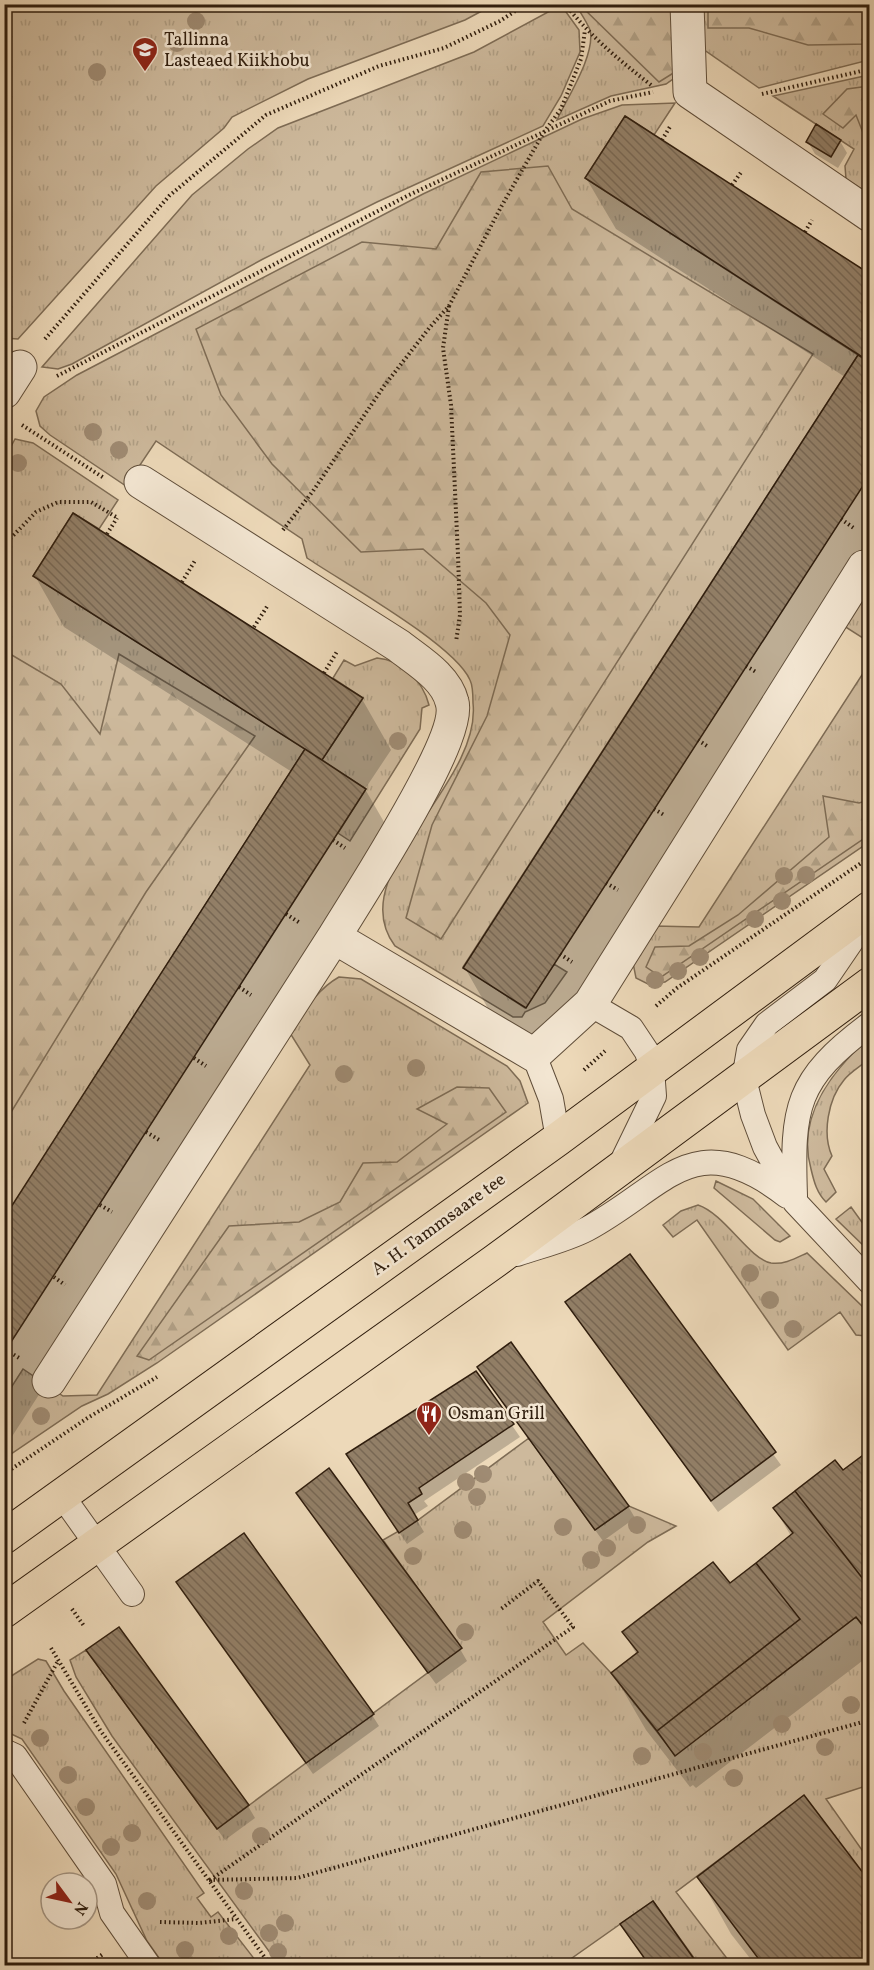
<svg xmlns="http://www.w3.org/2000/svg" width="874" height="1970" font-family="Vollkorn,serif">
	<defs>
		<pattern id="grass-tufts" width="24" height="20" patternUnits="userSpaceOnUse" patternTransform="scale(1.5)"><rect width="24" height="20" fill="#cdb99c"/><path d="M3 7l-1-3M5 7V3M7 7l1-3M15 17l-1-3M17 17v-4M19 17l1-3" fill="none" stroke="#b09f85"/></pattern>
		<pattern id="forest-firs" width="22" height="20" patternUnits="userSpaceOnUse" patternTransform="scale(1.5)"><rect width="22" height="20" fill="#cdb99c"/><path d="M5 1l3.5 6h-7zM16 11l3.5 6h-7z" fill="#b09f85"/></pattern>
		<pattern id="building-back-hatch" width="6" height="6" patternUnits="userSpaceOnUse" patternTransform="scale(1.5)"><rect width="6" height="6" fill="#927f67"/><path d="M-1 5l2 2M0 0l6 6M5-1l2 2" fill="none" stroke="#786753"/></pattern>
	</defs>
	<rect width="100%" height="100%" fill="#edd9b9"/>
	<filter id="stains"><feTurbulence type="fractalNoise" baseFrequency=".00333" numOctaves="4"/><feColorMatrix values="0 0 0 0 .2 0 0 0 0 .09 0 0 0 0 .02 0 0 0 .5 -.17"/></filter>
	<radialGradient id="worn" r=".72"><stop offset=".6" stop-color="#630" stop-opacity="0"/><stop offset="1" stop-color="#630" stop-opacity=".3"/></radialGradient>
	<path fill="url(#grass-tufts)" stroke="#7e6c55" stroke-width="1.5" d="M4 5 5 4 493 5 465 20 308 79 232 117 224 128 156 186 18 339 4 338Z
		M561 5 579 30 580 52 561 96 543 126 377 202 263 259 72 364 58 369 42 367 192 195 248 149 278 128 474 52Z
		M576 5H674L673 79 666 84 611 96 557 120C567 98 596 54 590 30 587 22 580 12 576 5Z
		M699 5H869V60L759 88 703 49Z
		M869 75V194L846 179 845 166 854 149 773 96Z
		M675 103 654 135 625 116 585 178 858 355 463 967 525 1008 554 964 567 972 545 1003 525 1012 522 1017H513L395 946C341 874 482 786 473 703 473 696 473 686 470 680 454 644 344 583 307 558L302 539 156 441 126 486 50 435 40 426 36 411 44 397 77 375 423 194 582 119 622 105Z
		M15 439 33 443 118 500 99 529 73 513 33 576 305 749 5 1218 4 468 7 454Z
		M869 600V642L844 626 859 603Z
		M377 658C402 660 423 681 429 705L422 708 420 729 350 841 338 833 366 789 322 760 363 698 333 678 344 660 355 666Z
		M869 664V842L665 982 648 984 636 978 633 963 655 926 699 927Z
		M339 977 361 979 507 1066 520 1081 528 1103 157 1363 108 1394 82 1406 5 1458V1397L23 1369 63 1396 97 1395 310 1065 290 1033C305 1011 316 990 339 977Z
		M869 1038V1059C861 1066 850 1072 844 1080 828 1099 822 1134 832 1156L824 1169 836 1192 826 1202C817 1193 814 1182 811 1169 796 1116 832 1071 869 1038Z
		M716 1181 753 1199 790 1236 780 1242 775 1240 714 1188Z
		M698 1205C725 1214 749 1259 771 1263 784 1265 796 1258 807 1253L865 1309 869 1328 866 1336 856 1335 840 1312 788 1350 697 1220 673 1237 663 1225 681 1211Z
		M851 1207 869 1232V1251L836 1219Z
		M529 1438 595 1530 629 1506 676 1526 648 1542 543 1622 566 1655 583 1643 611 1673 675 1755 856 1617 869 1634V1785L826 1799 869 1860V1864L861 1872 804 1796 676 1892 732 1965H699L653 1901 562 1965H279L112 1736 76 1677 70 1660 86 1650 217 1829 461 1648 383 1540 418 1520Z
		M38 1659 46 1661 64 1691 204 1893 197 1898 211 1917 218 1912 259 1965H164L147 1941 116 1874 22 1739 5 1731V1680Z"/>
	<path fill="url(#forest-firs)" stroke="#7e6c55" stroke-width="1.5" d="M580 5H673L675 72 659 82Z
		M708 5H869V44L808 45 749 28H708Z
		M869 86H870L869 148 856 115 843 128 823 114 847 89Z
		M548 166 572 209 813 354 441 939 406 918 432 825 487 716 510 635 486 603 423 549 361 552 272 464 221 395 196 329 362 242 436 249 481 172Z
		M5 651 61 684 100 734 119 654 255 736 146 892 5 1122Z
		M823 796 859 803 869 800V835L661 977 646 967 655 947 689 946 738 915 829 837Z
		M457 1087 489 1088 506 1112 149 1360 137 1356 229 1226 299 1222 340 1202 363 1163 397 1162 447 1124 417 1109Z"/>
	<path fill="#0003" d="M840 141 847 153 838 168 815 154 808 142Z
		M586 178 870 276V570L555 1058 494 1019 465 968 845 377 616 229Z
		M35 576 362 699 391 750 365 789 395 841 4 1449V1221L292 772 64 627Z
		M630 1256 781 1465 718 1512 574 1314Z
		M476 1373 520 1437 424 1501 428 1506 414 1515 424 1532 407 1544 355 1466Z
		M486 1379 628 1506 635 1518 603 1541Z
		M870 1451V1655L696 1788 693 1785 690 1787 646 1730 613 1673 637 1655 624 1633 729 1585 791 1536 775 1509 842 1472Z
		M305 1505 460 1649 467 1661 436 1684Z
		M178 1582 372 1715 379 1726 313 1774Z
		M88 1651 248 1806 255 1818 225 1840Z
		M699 1877 870 1966H756L731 1934Z"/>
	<path fill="url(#building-back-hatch)" stroke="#301e0e" stroke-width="1.5" d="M625 116 870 274V362L585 178Z
		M816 124 841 140 831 157 806 142Z
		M858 355 870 362V475L526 1008 463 968Z
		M73 513 363 698 322 760 33 576Z
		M305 749 366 789 4 1353V1218Z
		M630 1254 776 1452 711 1501 565 1302Z
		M511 1342 629 1506 595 1530 477 1367Z
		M476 1371 514 1424 419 1488 422 1494 408 1503 418 1520 399 1533 346 1454Z
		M870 1450V1588L795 1491 835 1460 843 1470Z
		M329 1468 462 1648 428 1673 296 1493Z
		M795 1491 870 1588V1634L856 1617 675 1756 657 1731 800 1619 756 1563 793 1533 773 1508Z
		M244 1533 374 1714 306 1763 176 1582Z
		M713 1562 730 1583 756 1563 800 1619 657 1731 611 1673 638 1652 622 1632Z
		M119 1627 249 1805 217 1829 86 1650Z
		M804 1795 870 1882V1966H764L697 1877Z
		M653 1901 699 1966H650L620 1924Z"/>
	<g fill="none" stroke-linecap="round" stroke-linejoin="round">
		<defs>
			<path id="service" d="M868 917 825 980 767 1024 749 1050 744 1079 753 1115 765 1147 795 1202 870 1282
				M590 1004 631 1028 647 1052 652 1069 654 1096 620 1166
				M534 1055 551 1099 558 1139
				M795 1196C792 1107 795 1080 870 1024
				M517 1254C540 1246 566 1240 587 1229 667 1186 693 1123 787 1196
				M63 1497 132 1594
				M4 1751 15 1756 104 1884 112 1913 149 1966"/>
			<path id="minor" d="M687 4 690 92 870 215
				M4 392 20 367
				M141 482 399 646C418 661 446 677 452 702 463 738 357 899 334 937L534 1055 590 1004 864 567 870 570
				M49 1381 334 937"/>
			<path id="primary" d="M4 1537 558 1139 870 908
				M4 1611 495 1261 870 984"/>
		</defs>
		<use href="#service" stroke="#5f4d39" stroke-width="26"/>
		<use href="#minor" stroke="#5f4d39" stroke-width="35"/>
		<use href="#primary" stroke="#301e0e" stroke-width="35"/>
		<path stroke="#301e0e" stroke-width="4" stroke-dasharray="1.5 3" stroke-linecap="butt" d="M565 4C591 37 619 60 651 85
			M762 94 870 69
			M662 140 671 125
			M732 185 742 171
			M805 232 812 220
			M449 306 443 348 451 405 458 555 460 615 456 642
			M45 339 169 196 266 115 379 66 444 48 500 21 526 4
			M57 376 409 195 610 101 653 92
			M22 425 104 478
			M841 519 855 529
			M283 530 313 491 384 386 430 327 449 306 501 207 544 132 561 109 581 59 585 30
			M107 534 117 518
			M4 545 36 512 58 502H91L118 518
			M182 582 196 559
			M254 627 268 605
			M746 666 756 672
			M324 673 338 650
			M698 740 707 746
			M654 809 664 815
			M333 840 345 848
			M606 883 618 890
			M286 914 300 923
			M560 954 572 962
			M239 987 251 995
			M656 1006 677 988 870 857
			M194 1058 206 1066
			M584 1070 605 1051
			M146 1132 161 1141
			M100 1205 112 1212
			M54 1277 65 1285
			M6 1350 21 1359
			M4 1385 11 1375
			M4 1474 89 1417 157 1377
			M72 1609 84 1626
			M51 1648 100 1730 271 1966
			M24 1723 58 1661
			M209 1880 297 1878 870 1720
			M210 1880 573 1627 538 1581 501 1609
			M160 1922 199 1923 236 1919
			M86 1966 103 1954"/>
		<use href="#service" stroke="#f3e6d2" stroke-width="24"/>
		<use href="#minor" stroke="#f3e6d2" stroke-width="33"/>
		<use href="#primary" stroke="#edd9b9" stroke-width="33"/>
	</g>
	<g fill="#9f8b73">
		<circle cx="196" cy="21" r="9"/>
		<circle cx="177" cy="43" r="9"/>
		<circle cx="97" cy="72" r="9"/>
		<circle cx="93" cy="432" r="9"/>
		<circle cx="119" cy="450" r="9"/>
		<circle cx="18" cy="463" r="9"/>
		<circle cx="398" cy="741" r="9"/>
		<circle cx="806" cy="875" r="9"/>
		<circle cx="784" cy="876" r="9"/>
		<circle cx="782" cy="901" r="9"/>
		<circle cx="755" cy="919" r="9"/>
		<circle cx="700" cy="957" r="9"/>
		<circle cx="678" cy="971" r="9"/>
		<circle cx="655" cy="980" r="9"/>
		<circle cx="416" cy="1068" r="9"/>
		<circle cx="344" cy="1074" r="9"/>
		<circle cx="750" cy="1273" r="9"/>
		<circle cx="770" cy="1300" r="9"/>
		<circle cx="793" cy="1329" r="9"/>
		<circle cx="41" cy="1416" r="9"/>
		<circle cx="483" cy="1474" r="9"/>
		<circle cx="466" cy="1482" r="9"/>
		<circle cx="477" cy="1497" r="9"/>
		<circle cx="637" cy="1525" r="9"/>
		<circle cx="563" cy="1527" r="9"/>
		<circle cx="463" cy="1530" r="9"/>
		<circle cx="607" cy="1548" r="9"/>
		<circle cx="413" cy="1556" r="9"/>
		<circle cx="591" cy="1560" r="9"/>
		<circle cx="465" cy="1632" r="9"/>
		<circle cx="851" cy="1705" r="9"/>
		<circle cx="782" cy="1724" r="9"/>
		<circle cx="40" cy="1738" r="9"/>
		<circle cx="825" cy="1747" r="9"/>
		<circle cx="703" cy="1752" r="9"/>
		<circle cx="642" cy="1756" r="9"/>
		<circle cx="68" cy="1775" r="9"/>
		<circle cx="734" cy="1778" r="9"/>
		<circle cx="86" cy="1807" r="9"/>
		<circle cx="132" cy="1833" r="9"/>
		<circle cx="261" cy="1836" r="9"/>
		<circle cx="111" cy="1847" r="9"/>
		<circle cx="244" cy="1891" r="9"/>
		<circle cx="147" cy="1901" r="9"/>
		<circle cx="285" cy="1923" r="9"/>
		<circle cx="269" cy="1933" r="9"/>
		<circle cx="229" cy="1936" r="9"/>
		<circle cx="185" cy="1950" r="9"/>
		<circle cx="278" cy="1952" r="9"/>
	</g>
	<defs>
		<symbol id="school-pin" viewBox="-11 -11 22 30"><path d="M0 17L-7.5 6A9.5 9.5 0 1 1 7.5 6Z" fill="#8f2418" stroke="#f3e6d2"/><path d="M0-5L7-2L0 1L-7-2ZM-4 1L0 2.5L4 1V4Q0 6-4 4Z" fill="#fff"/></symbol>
		<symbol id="restaurant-pin" viewBox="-11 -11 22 30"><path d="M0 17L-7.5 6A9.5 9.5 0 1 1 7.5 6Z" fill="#8f2418" stroke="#f3e6d2"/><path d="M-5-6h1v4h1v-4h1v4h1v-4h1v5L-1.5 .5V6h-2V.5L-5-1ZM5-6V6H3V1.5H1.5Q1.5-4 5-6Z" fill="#fff"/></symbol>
	</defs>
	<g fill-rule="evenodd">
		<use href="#school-pin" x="130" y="35" width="30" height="40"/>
		<use href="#restaurant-pin" x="414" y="1399" width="30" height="40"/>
	</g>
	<g text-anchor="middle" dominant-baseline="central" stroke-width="5" stroke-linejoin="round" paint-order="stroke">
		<g font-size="18" fill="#301e0e" stroke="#f3e6d2" text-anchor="start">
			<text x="164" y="40">Tallinna<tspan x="164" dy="21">Lasteaed Kiikhobu</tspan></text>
			<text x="448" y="1414">Osman Grill</text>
		</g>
		<g font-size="18" fill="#301e0e" stroke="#f3e6d2">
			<text transform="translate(439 1225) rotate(-36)">A. H. Tammsaare tee</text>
		</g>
	</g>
	<rect width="874" height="1970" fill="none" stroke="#edd9b9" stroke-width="24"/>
	<rect x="6" y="6" width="862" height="1958" fill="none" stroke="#301e0e" stroke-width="3"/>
	<rect x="12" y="12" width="850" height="1946" fill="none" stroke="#301e0e" stroke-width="1.5"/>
	<g transform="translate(69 1901) rotate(123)"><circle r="28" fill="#f3e6d2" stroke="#a59684" stroke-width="1.5"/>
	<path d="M0-4.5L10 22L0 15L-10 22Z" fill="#8f2418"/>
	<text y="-9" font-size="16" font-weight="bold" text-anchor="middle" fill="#301e0e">N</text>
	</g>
	<rect width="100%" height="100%" filter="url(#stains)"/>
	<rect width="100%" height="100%" fill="url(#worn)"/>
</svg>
